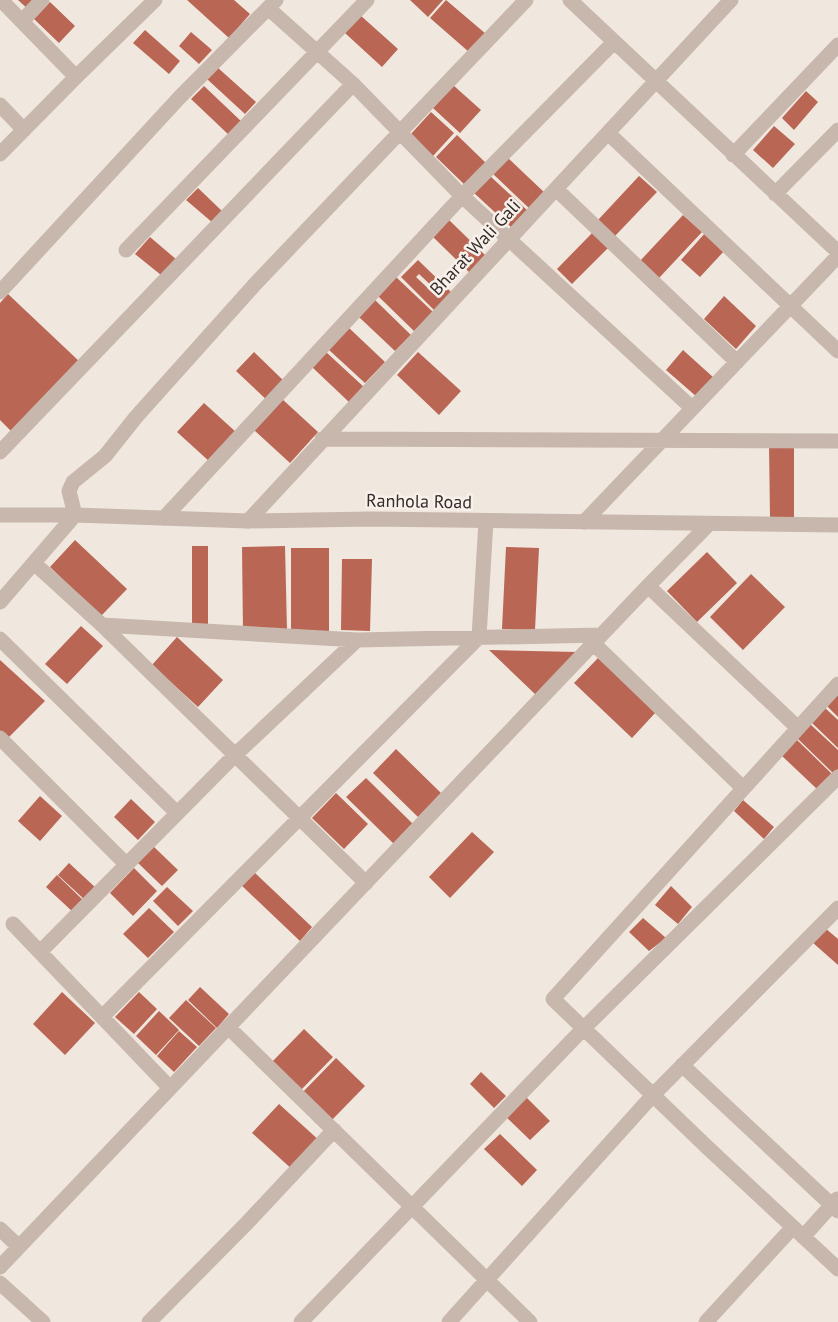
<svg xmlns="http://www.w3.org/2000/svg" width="838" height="1322" font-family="'PT Sans',sans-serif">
	<rect width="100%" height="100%" fill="#f0e7df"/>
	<path fill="#b96654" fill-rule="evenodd" d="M18 0H38L29 10Z
		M187 0H234L250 14 229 38Z
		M410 0H443L428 17Z
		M446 0 486 34 469 52 430 18Z
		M50 2 75 26 59 43 34 19Z
		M360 15 398 49 382 67 345 33Z
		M145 30 180 61 169 74 133 43Z
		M191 32 212 50 199 64 179 46Z
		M217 67 256 102 245 114 207 79Z
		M453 85 481 110 460 133 433 108Z
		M204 86 243 123 230 136 191 99Z
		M806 91 818 102 794 130 782 118Z
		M431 112 454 133 433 156 410 135Z
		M774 126 795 144 773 168 753 150Z
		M457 135 488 165 467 187 436 157Z
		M507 157 546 194 531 210 492 173Z
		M489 175 528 211 512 228 473 192Z
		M639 176 657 192 615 236 598 220Z
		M198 188 223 212 213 223 186 200Z
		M683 215 702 232 659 278 640 261Z
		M448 219 486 256 470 273 432 236Z
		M596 229 612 244 572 284 557 269Z
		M706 232 726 249 700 277 681 260Z
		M150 237 177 260 161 275 135 254Z
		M418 260 452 293 435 311 401 277ZM419 274 437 291 434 294 416 277Z
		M396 277 433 312 414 331 378 296Z
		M8 294 81 363 14 434 0 420V303Z
		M724 296 756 326 736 349 704 319Z
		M375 300 411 335 395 351 359 317Z
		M348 327 385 362 365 383 328 349Z
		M683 350 714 378 697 397 666 370Z
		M254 352 286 383 269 402 236 371Z
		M326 352 365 388 350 403 312 367Z
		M418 352 461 391 439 415 397 375Z
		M281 398 318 432 290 463 253 429Z
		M204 403 237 433 210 462 177 432Z
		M794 444V517H770L769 445Z
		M75 540 127 589 101 616 50 567Z
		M192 546H208V630H192Z
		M285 546 287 631 243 632 242 547Z
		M506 547 539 548 535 630 502 629Z
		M291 548H329V633H291Z
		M707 552 737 583 697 622 667 591Z
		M342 559H372L370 631 341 630Z
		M751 574 785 607 743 650 710 617Z
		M81 626 103 646 67 684 45 664Z
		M177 637 223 680 198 707 152 665Z
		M489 650 577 652 536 695Z
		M598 658 656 712 632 738 574 683Z
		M0 660 45 701 7 739 0 731Z
		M838 695V717L827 706Z
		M825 708 838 720V748L811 722Z
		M810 724 838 750V769L833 773 797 738Z
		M795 738 833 775 818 790 780 754Z
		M396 749 441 793 418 817 373 773Z
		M366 778 414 825 395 845 346 797Z
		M336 793 368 824 344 849 312 818Z
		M40 796 62 816 40 841 18 821Z
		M131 799 155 822 138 840 114 817Z
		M743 800 774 827 764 839 734 811Z
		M472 832 494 852 450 898 429 877Z
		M153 846 178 870 162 886 137 862Z
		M69 863 97 889 86 901 58 875Z
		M134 868 157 891 133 916 110 893Z
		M252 870 312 927 300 941 239 883Z
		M57 875 85 902 74 913 46 887Z
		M671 886 692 907 678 924 655 905Z
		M167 887 193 911 178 926 153 901Z
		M149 908 174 932 148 958 123 934Z
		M643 918 666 938 649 951 629 932Z
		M825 928 838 939V965L812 942Z
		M200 987 229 1014 217 1028 188 1000Z
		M62 992 95 1023 65 1055 33 1024Z
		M139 992 157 1009 134 1034 115 1017Z
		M186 1000 216 1028 199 1046 169 1018Z
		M159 1011 179 1030 156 1055 136 1036Z
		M304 1029 333 1057 300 1091 271 1063Z
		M179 1031 197 1047 174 1072 157 1056Z
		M336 1058 365 1086 330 1122 301 1094Z
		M481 1072 506 1096 494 1108 470 1084Z
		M524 1095 550 1121 530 1140 504 1115Z
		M279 1104 321 1142 294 1171 252 1133Z
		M500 1134 537 1170 522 1186 484 1149Z"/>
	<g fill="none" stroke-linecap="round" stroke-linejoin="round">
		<path stroke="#c7b7ac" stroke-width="15" d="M1 0 76 77
			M570 0 838 252
			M268 8 353 84 462 196 692 408
			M22 21 42 0
			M0 105 24 130
			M608 133 838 351
			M0 154 76 77 155 0
			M733 155 838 45
			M556 189 737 362
			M775 194 838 130
			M126 250 367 0
			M0 292 179 98 276 0
			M322 439 838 441
			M0 452 353 84
			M164 518 462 196 614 42
			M248 521 731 0
			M584 522 838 256
			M34 563 102 625 366 883
			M648 586 798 728
			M0 602 75 515 69 491 73 482 105 456 136 417 257 282 526 0
			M102 625 357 640 601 635
			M0 639 177 813
			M593 643 743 788
			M838 684 553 999 708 1148 838 1269
			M0 738 127 865
			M13 924 170 1088
			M40 952 235 755 357 640
			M103 1016 479 637 486 521
			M228 1027 530 1322
			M682 1065 838 1211
			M0 1229 19 1247
			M803 1237 837 1199
			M0 1267 648 586 709 524
			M0 1283 43 1322
			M149 1322 246 1224 334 1130
			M301 1322 583 1029 838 777
			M449 1322 653 1095 838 908
			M706 1322 793 1227"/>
		<path stroke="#c7b7ac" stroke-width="15" d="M0 515H75L248 521 370 519 838 525"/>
	</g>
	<g text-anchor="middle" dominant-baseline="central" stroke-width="5" stroke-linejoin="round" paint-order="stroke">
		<g font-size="18" fill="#362d2a" stroke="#f8f1eb">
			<text transform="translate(475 247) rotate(-47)">Bharat Wali Gali</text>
			<text transform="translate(419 501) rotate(1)">Ranhola Road</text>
		</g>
	</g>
</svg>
